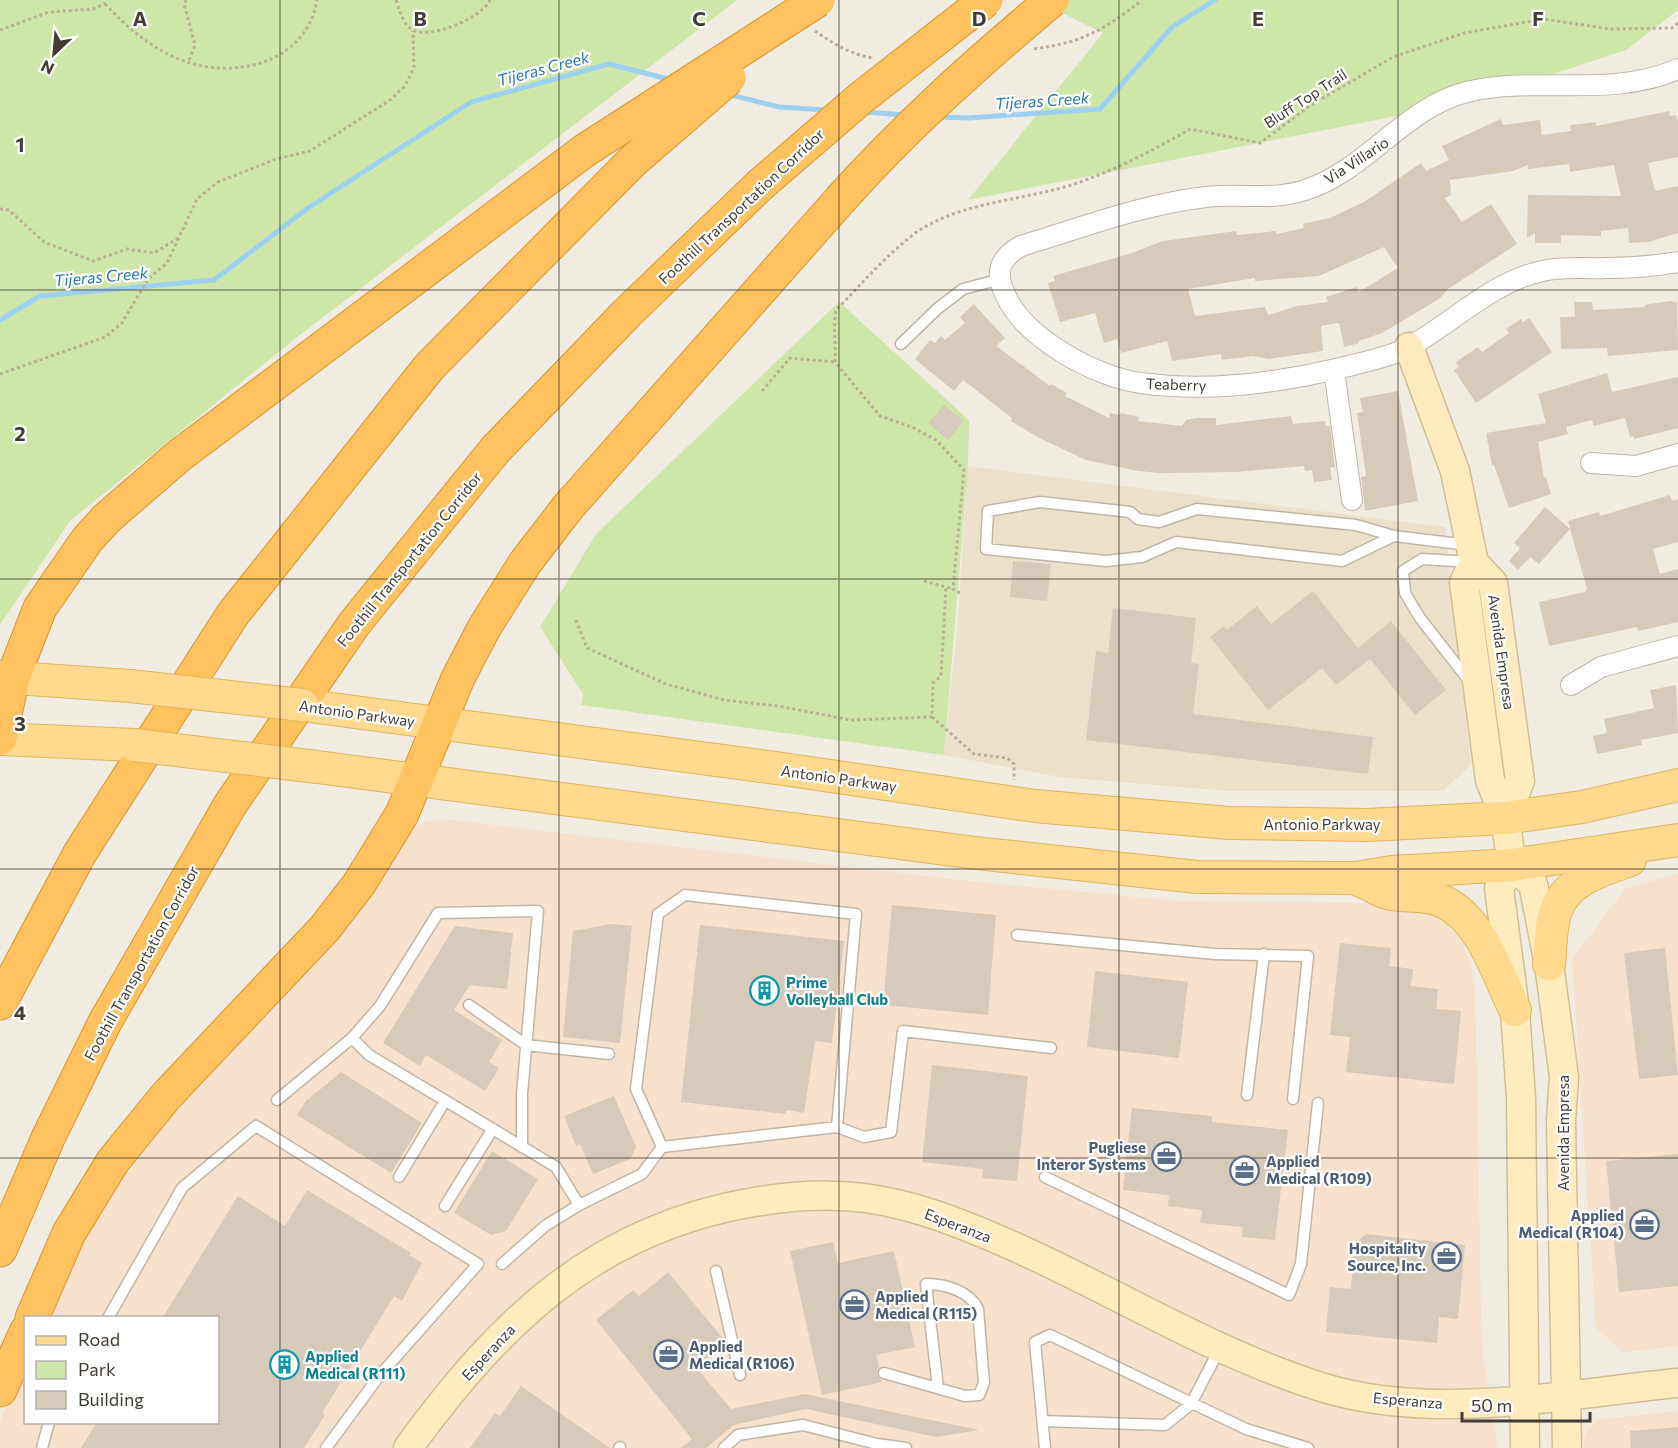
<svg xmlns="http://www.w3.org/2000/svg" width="1678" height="1448" font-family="Commissioner,sans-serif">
	<rect width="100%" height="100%" fill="#f1ece2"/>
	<path fill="#f5e1cc" d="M451 820 959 880 1177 901 1372 903 1408 906 1430 913 1448 925 1463 943 1471 967 1475 989 1482 1349 1498 1448H0V1421L25 1364 26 1422H218V1318L47 1317 84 1241 132 1163 410 830 427 821Z
		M1678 874V1346L1623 1352 1596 1328 1572 959 1626 888Z
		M1678 1411V1448H1584V1436L1596 1420Z"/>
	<path fill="#ebe1cb" d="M968 466 1445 527 1471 765 1443 791H1228L1059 777 944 755 958 621Z"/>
	<path fill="#cee7a9" d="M0 0H737L296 338 70 521 0 625Z
		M1036 0H1678V10L1626 50 1468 102 968 200 1103 33Z
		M839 302 969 420 968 466 944 755 581 705 583 694 540 627 596 534Z"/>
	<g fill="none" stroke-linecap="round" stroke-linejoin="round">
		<path stroke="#9cd2f0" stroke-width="5" d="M727 94 779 107 827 110
			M864 112 905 115
			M939 117 968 118 1100 109 1172 27 1215 0
			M0 320 40 296 214 280 308 208 471 102 609 64 672 80"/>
	</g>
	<path fill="#d6caba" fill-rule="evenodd" d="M1669 111 1670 116 1676 115 1678 122V157L1648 163 1655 191 1678 186V233L1648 242 1629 243 1628 228 1601 231V236L1561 235V243H1535V233L1527 238 1528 195 1621 196 1614 165 1570 172 1569 164 1528 169V165L1513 171 1450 180 1451 195 1445 198 1462 222 1491 204 1517 244 1448 289 1440 298 1424 308 1382 333 1359 341V343L1344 347 1339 323 1321 326 1323 351 1269 359 1253 356 1222 360 1221 354 1172 361 1167 341 1121 353 1117 339 1104 343 1095 313 1060 322 1048 283 1055 281 1053 276 1129 254 1163 241 1236 231 1237 235 1276 231 1277 234 1304 228 1303 224 1330 218 1364 202 1421 163 1426 171 1449 160 1442 146 1501 119 1503 125 1540 120 1542 135 1571 131 1570 125 1596 122V126ZM1384 247 1398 268 1359 292 1357 287 1326 297 1328 302 1297 306 1268 315 1265 307 1195 316 1188 289 1255 278V281L1319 276Z
		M1670 301 1677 302 1678 350 1608 356 1607 348 1561 349 1560 317H1575L1574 302H1592L1593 310 1645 307 1644 305Z
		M974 304 1005 338 996 346 1050 386 1051 384 1067 393 1065 396 1109 418 1110 413 1120 415 1121 413 1139 417 1138 421 1182 426 1186 420 1197 418H1216V425L1291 416 1293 424 1325 421 1326 426H1330L1335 467 1330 468 1332 480 1314 482 1312 470 1305 471 1304 466 1236 472 1161 473 1138 471 1086 460 1039 438 1011 421 1012 418 963 380 954 391 915 359 930 340 935 343 941 336 945 340 965 323 960 317Z
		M1529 318 1552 352 1476 403 1454 370 1459 367 1456 362 1478 347 1482 352 1509 333 1506 329 1521 319 1523 322Z
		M1607 373 1612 392 1678 377V428L1634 439 1633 436 1630 437 1625 418 1594 426 1592 420 1566 427 1568 434 1538 442 1544 478 1546 477 1551 494 1509 508 1494 465H1492L1486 433 1546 423 1538 394Z
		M1398 391 1418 501 1365 511 1361 477 1366 476 1357 413 1363 412 1360 398Z
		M944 405 964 421 948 440 928 423Z
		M1670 495 1672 501 1678 499V542L1653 549 1660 574 1678 569V622L1638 631 1637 627 1549 646 1539 602 1585 592 1587 589 1568 521 1599 512 1600 516Z
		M1545 507 1570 529 1539 564 1530 557 1518 570 1509 561 1520 548 1514 543Z
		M1013 561 1051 564 1047 601 1010 597Z
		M1313 591 1358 648 1391 621 1446 690 1415 715 1370 659 1336 685 1322 668 1268 710 1210 637 1224 626 1227 630 1257 606 1271 624Z
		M1113 608 1196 618 1191 663 1199 664 1193 714 1373 737 1368 774 1086 740 1096 651 1108 653Z
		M1676 685 1678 733 1641 740 1642 745 1597 754 1593 736 1607 733 1604 719 1654 708 1650 690Z
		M892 905 996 915 988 1015 883 1005Z
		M612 924 632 926 620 1043 563 1037 573 931Z
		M700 925 844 941 832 1043 815 1041 804 1113 786 1110 785 1114 681 1102Z
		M455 926 513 933 507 989 470 985 454 1010 502 1040 489 1062 499 1068 485 1091 426 1055 420 1066 383 1043Z
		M1340 943 1391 948 1389 966 1413 969 1411 986 1438 989 1436 1009 1461 1011 1454 1084 1346 1072 1350 1037 1330 1035Z
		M1665 948 1678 1075 1639 1079 1624 953Z
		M1095 971 1188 982 1179 1058 1087 1047Z
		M932 1065 1028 1076 1017 1181 982 1178 983 1169 922 1162Z
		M341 1072 422 1123 391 1173 297 1115 306 1101Z
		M614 1096 636 1147 630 1159 593 1174 580 1144 576 1146 564 1116Z
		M1132 1108 1212 1116V1122L1288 1130 1275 1240 1242 1237 1243 1227 1200 1223 1202 1210 1168 1206 1169 1195 1123 1190Z
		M492 1151 538 1179 506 1231 491 1235 454 1213Z
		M1678 1154V1286L1619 1292 1606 1161Z
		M307 1190 411 1253 409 1255 422 1263 402 1301 394 1296 322 1413 325 1415 304 1448H81L97 1422H218V1317H163L238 1196 285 1226Z
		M1366 1234 1465 1245 1458 1319 1439 1317 1437 1343 1326 1332 1330 1287 1351 1289 1355 1243Z
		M833 1242 838 1263 894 1251 915 1347 876 1355 879 1367 877 1374 882 1382 822 1395 790 1251Z
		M668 1272 725 1341V1344L696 1367 731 1409 805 1394 979 1430 936 1437 806 1409 734 1425 706 1448H681L692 1439 596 1320 633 1290 639 1296Z
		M521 1386 610 1448H470L495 1413 500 1416Z
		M1678 1427V1448H1631L1630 1431Z"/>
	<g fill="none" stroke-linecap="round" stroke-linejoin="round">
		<defs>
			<path id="lane" d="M901 344 937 309 963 289 1001 279
				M1394 536 1342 561 1176 542 1142 557 1106 561 986 549 988 511 1040 502 1130 512 1138 519 1159 522 1197 509 1356 525 1394 536 1468 545
				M1470 682 1420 618 1405 593 1403 571 1422 559 1471 562
				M1017 935 1215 954 1308 956 1293 1099
				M469 1005 526 1045 609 1054
				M352 1038 369 1055 556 1167 579 1205
				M1247 1095 1264 954
				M277 1100 352 1038 380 1006 438 913 538 911 522 1094V1147
				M662 1147 636 1089 658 914 685 895 856 914 837 1127
				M399 1177 445 1101
				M1045 1177 1289 1295 1301 1264 1318 1103
				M445 1206 492 1130
				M502 1264 545 1226 579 1205 642 1174 662 1147 837 1127 864 1137 891 1132 903 1031 1051 1048
				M716 1271 740 1375
				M108 1318 182 1188 256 1126 478 1264 380 1375 326 1448
				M884 1373 965 1396 979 1395 984 1383 978 1309C970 1291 945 1284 926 1284L938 1388
				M1043 1421 1165 1425 1191 1404 1220 1348
				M42 1448 49 1422
				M619 1448 620 1447
				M724 1448 738 1435 803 1425 877 1444 906 1448
				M1045 1448 1035 1342 1050 1335 1246 1429 1308 1448"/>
			<path id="street" d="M1678 69C1609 99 1536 75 1467 92 1405 107 1366 171 1305 190 1272 201 1239 193 1206 197 1143 204 1081 228 1021 246 1001 257 994 271 1005 294 1024 338 1095 377 1141 383 1211 393 1285 382 1353 365 1372 360 1392 356 1409 347 1454 322 1490 283 1542 271 1563 266 1585 269 1606 268 1630 268 1654 266 1678 262
				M1334 370 1352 500
				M1591 463 1636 466 1678 454
				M1571 685 1601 667 1678 646"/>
			<path id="secondary" d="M1409 347 1455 471 1474 563 1493 583 1520 781 1505 818
				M1474 563 1464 582 1490 780 1505 818 1512 865 1533 884 1549 964 1564 1077 1561 1121 1567 1448
				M1512 865 1499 888 1515 1010 1521 1098 1525 1448
				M408 1448C500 1322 594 1229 754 1202 804 1194 851 1192 901 1205 939 1214 977 1230 1013 1246 1116 1292 1213 1353 1321 1387 1433 1422 1564 1394 1678 1383"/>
			<path id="primary" d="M0 677 130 686
				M302 705 776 768 1035 806 1229 823 1367 825 1505 818 1582 807 1678 785
				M0 739 134 745
				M317 767 976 853 1197 877 1355 878 1392 872 1512 865 1678 840
				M1361 881C1371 885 1381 892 1391 894 1409 897 1425 893 1442 901 1482 919 1497 973 1515 1010
				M1549 964C1551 947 1550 924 1557 908 1569 879 1603 870 1630 860"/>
			<path id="highway" d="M0 738 13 677 40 608 87 540 107 518 180 455 584 151
				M0 1003 80 853 233 614 430 366 633 161
				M0 1250 48 1138 105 1022 230 805 354 624 495 450 627 313 760 185
				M32 1318 69 1233 113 1161 167 1095 325 928 359 884 402 814 458 678 484 628 525 563 568 507 840 200
				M0 1390 26 1332"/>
		</defs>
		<use href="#lane" stroke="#c0b6a8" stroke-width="13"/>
		<use href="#street" stroke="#c0b6a8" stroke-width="22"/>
		<use href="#secondary" stroke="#d3be91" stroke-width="31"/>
		<use href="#primary" stroke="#e4b55d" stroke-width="34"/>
		<use href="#highway" stroke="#de952f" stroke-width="35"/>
		<path stroke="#beae96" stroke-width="3" stroke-dasharray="3 3" stroke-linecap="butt" d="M186 0 184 4 195 45 188 63
			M396 0C400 11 402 22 411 29 428 41 482 18 490 0
			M105 4C126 26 146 44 174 57 228 82 306 66 317 0
			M0 30 49 12 93 9 105 4V0
			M815 31C832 43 852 55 873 58
			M1034 49C1083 42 1103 31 1142 0
			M0 209 9 210 44 242 93 261 127 249 154 253 180 237
			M0 374 105 337 122 323 148 279 167 263 197 199 218 182 276 159 310 151 390 100 405 86 414 67 413 31
			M762 391 790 358 835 362
			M924 581 953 589
			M960 593 953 589 964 470 936 440 912 427 880 416 835 362C836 345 833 327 836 310 863 283 900 238 934 222 971 204 1013 200 1053 190 1096 180 1151 152 1190 129L1260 143 1311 105 1393 57 1464 33 1544 19 1610 29 1672 28 1678 23
			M576 620 587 648 666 684 724 700 778 706 851 720 932 717 933 683 941 676 946 587
			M932 717 974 754 1007 758 1014 764V780"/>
		<use href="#lane" stroke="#fff" stroke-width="10"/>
		<use href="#street" stroke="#fff" stroke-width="20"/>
		<use href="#secondary" stroke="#ffecbe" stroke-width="28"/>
		<use href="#primary" stroke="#ffd98d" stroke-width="32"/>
		<use href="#highway" stroke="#ffc25f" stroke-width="33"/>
		<defs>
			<path id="primary-bridge" d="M130 686 302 705
				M134 745 317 767"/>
			<path id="highway-bridge" d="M584 151 818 0
				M633 161 729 78
				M760 185 861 98 986 0
				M840 200C905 127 977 63 1052 0"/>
		</defs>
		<use href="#primary-bridge" stroke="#e4b55d" stroke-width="34" stroke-linecap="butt"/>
		<use href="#highway-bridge" stroke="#de952f" stroke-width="35" stroke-linecap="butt"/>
		<use href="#primary-bridge" stroke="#ffd98d" stroke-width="32"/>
		<use href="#highway-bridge" stroke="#ffc25f" stroke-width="33"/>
	</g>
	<path fill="none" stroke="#433c33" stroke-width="1.5" stroke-opacity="0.55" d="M280 0V1448M559 0V1448M839 0V1448M1119 0V1448M1398 0V1448M0 290H1678M0 579H1678M0 869H1678M0 1158H1678"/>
	<defs>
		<symbol id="building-ring" viewBox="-11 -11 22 22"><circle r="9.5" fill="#fff" stroke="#0f9aa8" stroke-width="1.5"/><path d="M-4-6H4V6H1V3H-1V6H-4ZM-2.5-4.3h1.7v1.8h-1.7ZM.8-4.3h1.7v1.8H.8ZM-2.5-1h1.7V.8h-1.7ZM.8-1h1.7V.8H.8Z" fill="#0f9aa8"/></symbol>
		<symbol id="office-ring" viewBox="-11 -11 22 22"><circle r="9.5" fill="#fff" stroke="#5c6f8a" stroke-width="1.5"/><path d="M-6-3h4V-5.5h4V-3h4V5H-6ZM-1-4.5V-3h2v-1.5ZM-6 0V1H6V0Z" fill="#5c6f8a"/></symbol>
	</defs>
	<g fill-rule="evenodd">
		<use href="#building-ring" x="748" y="974" width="33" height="33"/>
		<use href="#office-ring" x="1150" y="1140" width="33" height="33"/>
		<use href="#office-ring" x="1228" y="1154" width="33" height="33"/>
		<use href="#office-ring" x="1628" y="1208" width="33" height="33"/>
		<use href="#office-ring" x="1430" y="1240" width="33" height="33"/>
		<use href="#office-ring" x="838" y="1288" width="33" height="33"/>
		<use href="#office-ring" x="652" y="1338" width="33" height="33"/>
		<use href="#building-ring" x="268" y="1348" width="33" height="33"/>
	</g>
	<g text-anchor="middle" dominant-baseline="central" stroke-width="4.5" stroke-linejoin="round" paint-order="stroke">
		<g font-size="15" fill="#433c33" stroke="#fff">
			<text transform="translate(1305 98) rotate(-33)">Bluff Top Trail</text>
			<text transform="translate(1356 160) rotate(-33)">Via Villario</text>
			<text transform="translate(741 206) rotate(-43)">Foothill Transportation Corridor</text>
			<text transform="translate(1176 384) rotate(2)">Teaberry</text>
			<text transform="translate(409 559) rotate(-51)">Foothill Transportation Corridor</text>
			<text transform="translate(1502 652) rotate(82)">Avenida Empresa</text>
			<text transform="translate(357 713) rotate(8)">Antonio Parkway</text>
			<text transform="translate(839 778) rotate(8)">Antonio Parkway</text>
			<text x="1322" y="824">Antonio Parkway</text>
			<text transform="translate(141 963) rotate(-61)">Foothill Transportation Corridor</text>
			<text transform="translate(1563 1133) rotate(-90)">Avenida Empresa</text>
			<text transform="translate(958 1225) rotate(21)">Esperanza</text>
			<text transform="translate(488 1352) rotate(-47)">Esperanza</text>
			<text transform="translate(1408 1400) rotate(5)">Esperanza</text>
		</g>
		<g font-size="15" font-weight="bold" fill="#0d838f" stroke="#fff" text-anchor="start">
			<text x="786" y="982">Prime<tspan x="786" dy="17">Volleyball Club</tspan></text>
			<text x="305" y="1356">Applied<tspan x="305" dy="17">Medical (R111)</tspan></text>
		</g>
		<g font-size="15" font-weight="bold" fill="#4e5e75" stroke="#fff" text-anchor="end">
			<text x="1146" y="1147">Pugliese<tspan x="1146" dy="17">Interor Systems</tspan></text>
			<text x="1266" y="1161" text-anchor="start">Applied<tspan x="1266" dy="17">Medical (R109)</tspan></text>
			<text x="1624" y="1215">Applied<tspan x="1624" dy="17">Medical (R104)</tspan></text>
			<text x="1426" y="1248">Hospitality<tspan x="1426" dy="17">Source, Inc.</tspan></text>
			<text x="875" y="1296" text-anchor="start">Applied<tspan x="875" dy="17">Medical (R115)</tspan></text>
			<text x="689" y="1346" text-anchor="start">Applied<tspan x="689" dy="17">Medical (R106)</tspan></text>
		</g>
		<g font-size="16" font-style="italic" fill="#2b79a6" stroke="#fff">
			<text transform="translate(543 68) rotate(-15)">Tijeras Creek</text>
			<text transform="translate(1042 100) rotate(-4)">Tijeras Creek</text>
			<text transform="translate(101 276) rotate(-5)">Tijeras Creek</text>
		</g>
	</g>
	<g font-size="20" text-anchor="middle" font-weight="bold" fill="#433c33" stroke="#fff" stroke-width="4.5" stroke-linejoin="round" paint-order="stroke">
		<text x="140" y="26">A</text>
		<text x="420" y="26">B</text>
		<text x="699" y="26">C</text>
		<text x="979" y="26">D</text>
		<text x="1258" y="26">E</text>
		<text x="1538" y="26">F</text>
		<text x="20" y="152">1</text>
		<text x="20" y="441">2</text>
		<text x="20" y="731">3</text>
		<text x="20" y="1020">4</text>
	</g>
	<rect x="24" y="1316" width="195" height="108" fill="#ffffff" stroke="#b4b1ad" stroke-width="1.5"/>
	<rect x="36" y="1336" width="30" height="9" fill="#ffd98d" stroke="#b4b1ad" stroke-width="1.5"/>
	<text x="78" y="1346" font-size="18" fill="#433c33">Road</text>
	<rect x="36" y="1361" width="30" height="18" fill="#cee7a9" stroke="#b4b1ad" stroke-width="1.5"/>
	<text x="78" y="1376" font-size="18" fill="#433c33">Park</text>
	<rect x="36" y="1391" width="30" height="18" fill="#d6caba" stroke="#b4b1ad" stroke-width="1.5"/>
	<text x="78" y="1406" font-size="18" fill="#433c33">Building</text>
	<g transform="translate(54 54) rotate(206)" stroke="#ffffff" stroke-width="4.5" paint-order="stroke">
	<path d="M0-4.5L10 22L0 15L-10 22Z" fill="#433c33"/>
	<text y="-9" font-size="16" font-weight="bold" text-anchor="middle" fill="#433c33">N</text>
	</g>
	<path d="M1462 1412v9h128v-9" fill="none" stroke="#433c33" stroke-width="3"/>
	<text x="1471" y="1412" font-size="18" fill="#433c33" stroke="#ffffff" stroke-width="4.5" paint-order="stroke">50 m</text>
</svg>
